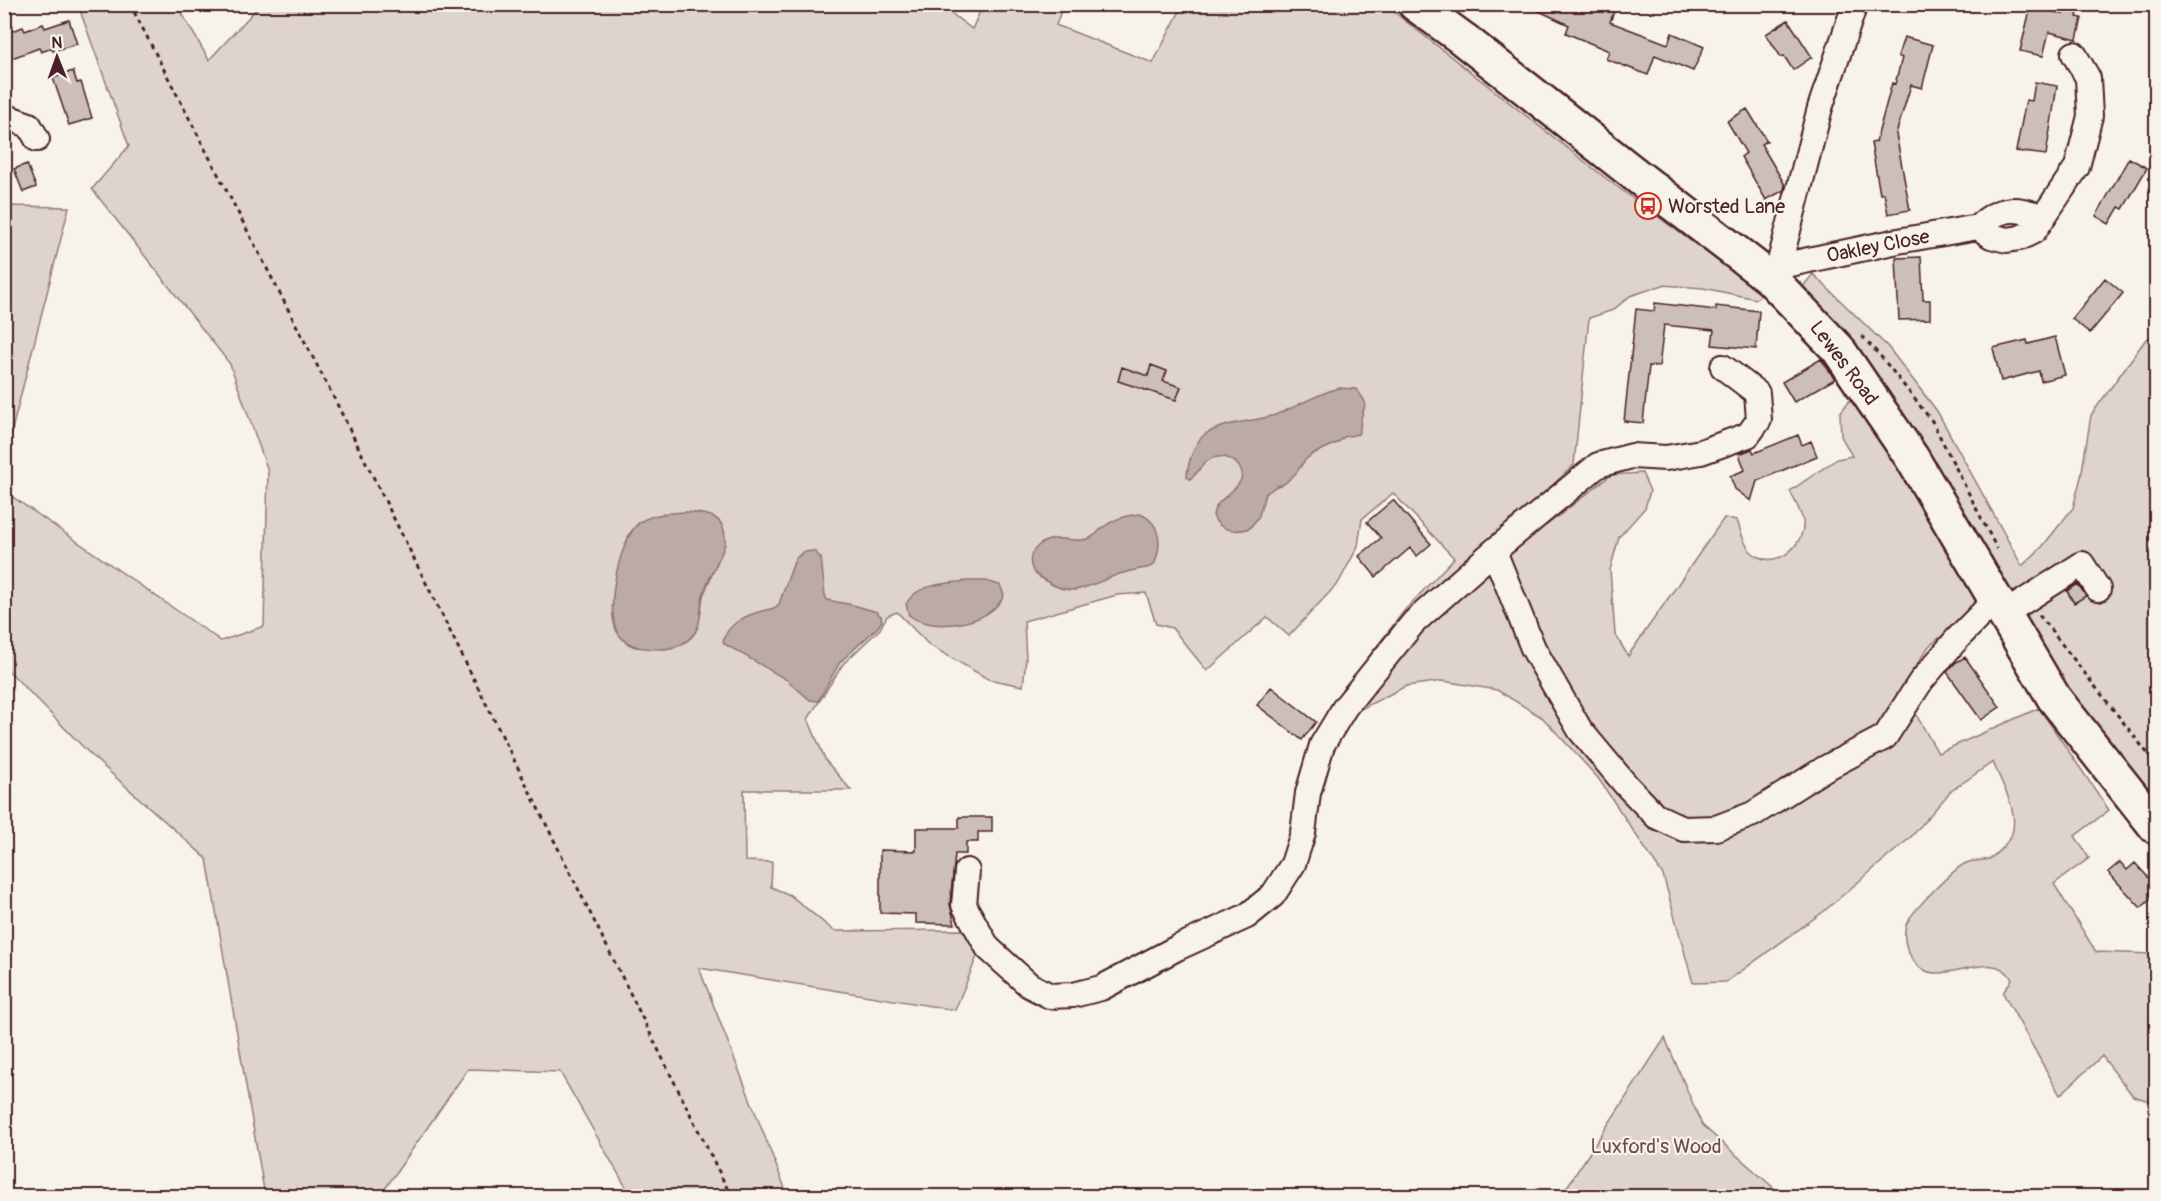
<svg xmlns="http://www.w3.org/2000/svg" width="2161" height="1201" font-family="Pangolin,sans-serif">
	<rect width="100%" height="100%" fill="#f7f3e8"/>
	<filter id="ink" filterUnits="userSpaceOnUse"><feTurbulence type="fractalNoise" baseFrequency=".0167" numOctaves="2"/><feDisplacementMap in="SourceGraphic" scale="12" xChannelSelector="R" yChannelSelector="G"/><feConvolveMatrix kernelMatrix="1 2 1 2 8 2 1 2 1" color-interpolation-filters="sRGB"/></filter>
	<g filter="url(#ink)">
		<path fill="#ded4cc" stroke="#947a7c" stroke-width="1.5" fill-rule="evenodd" d="M939 4 972 29 983 5H1063L1056 25 1153 63 1183 5H1385L1612 183 1763 294 1756 299 1703 288 1663 285 1630 296 1613 310 1589 318 1574 465 1530 506 1547 525 1611 475 1642 473 1650 491 1645 508 1619 537 1610 570 1615 634 1628 656 1724 518 1737 520C1741 532 1745 550 1757 556 1779 569 1806 543 1803 521 1801 511 1794 500 1790 491L1837 459 1852 456 1841 436 1840 413 1852 397 1899 466 1982 605 1929 646 1901 688 1938 753 2039 708 2109 810 2075 836 2089 858 2054 884 2096 952 2153 954 2156 939V1103L2133 1096 2102 1056 2060 1095 2003 993 2012 979C1990 942 1935 996 1913 960 1906 950 1903 937 1906 925 1910 913 1953 869 1966 863 1973 860 1982 861 1989 859 1995 856 2008 842 2011 836 2021 814 2001 783 1993 762L1951 791 1911 837 1823 912 1726 982 1693 983 1663 875 1598 778 1543 718 1497 690 1443 681 1406 686 1359 710 1343 690 1404 611 1454 558 1393 493 1362 519 1358 546 1339 582 1289 636 1267 617 1207 671 1172 628 1156 624 1146 593 1117 595 1024 621 1026 659 1023 686 988 679 929 645 897 612 887 616 880 629 843 664 808 719 826 761 851 790H744L745 861 772 862 771 887 790 895 834 931 965 930 978 954 955 1010 699 968 788 1196H631L560 1072 468 1069 380 1196H265L207 859 93 757 5 667 4 491 221 641 264 626 268 471 230 364 92 189 129 146 78 5H177L209 60 260 5ZM640 521 725 544 703 596 700 617 686 641 672 649 635 647 626 643 613 616 614 597 617 576 629 534Z
			M5 206 69 207 5 457 4 206Z
			M1813 274 1888 347 1937 411 2022 566 2042 547 2073 508 2081 477 2091 415 2146 339 2156 337V809L2066 691 1800 290ZM2078 551 2083 559 2090 554 2094 560V590L2074 603 2067 591 2086 579 2075 572 2077 563 2072 555Z
			M1665 1038 1702 1125 1783 1196H1561Z"/>
		<path fill="#bcaaa7" stroke="#8e7275" stroke-width="1.5" d="M1339 388 1356 389C1369 406 1366 400 1361 419 1360 424 1361 429 1358 434L1344 437 1337 443 1313 454 1305 460 1296 473 1284 484 1277 486 1265 494 1259 516 1250 528C1236 533 1218 531 1213 515 1216 496 1243 491 1242 472 1235 456 1216 451 1203 465 1198 470 1197 475 1190 479L1187 477C1187 466 1194 443 1204 435 1222 422 1254 422 1275 415 1297 407 1316 394 1339 388Z
			M687 512C711 514 727 516 725 544 719 562 708 577 703 595 700 606 702 620 696 631 689 643 674 649 661 649 646 649 629 648 619 635 603 614 619 540 639 523 651 513 673 513 687 512Z
			M1140 514C1162 523 1162 546 1154 565L1150 567C1138 570 1126 571 1114 576 1086 586 1075 599 1046 581 1039 577 1032 573 1031 565 1029 557 1033 550 1039 545 1057 531 1078 546 1092 537 1096 535 1099 531 1102 528 1114 519 1126 515 1140 514Z
			M814 551 821 558 825 595 827 600 853 605 877 612 881 616 882 621 877 628 840 662 818 701 810 700 787 680 723 643C725 625 746 615 762 611 769 609 774 610 779 604L795 559 803 552Z
			M967 581H986L1000 585 1004 595C993 624 932 634 909 615L906 604C917 583 946 584 967 581Z"/>
		<path fill="#ccbfb9" stroke="#4a1f2b" stroke-width="1.5" d="M1524 4H1604L1615 9 1610 22 1668 44 1672 33 1704 47 1693 71 1655 55 1648 75 1606 59 1609 51 1566 33 1569 25Z
			M2065 4H2080L2077 17 2082 18 2077 39 2049 32 2043 56 2020 51 2031 6 2063 14Z
			M69 20 77 44 53 51 52 48 41 52 39 48 4 61V34L23 27 25 31 43 24 45 28Z
			M1788 20 1812 57 1793 70 1784 56 1781 57 1766 34Z
			M1904 37 1933 45 1922 88 1911 85 1896 134 1910 210 1888 214 1884 193 1880 194 1871 143 1876 142 1892 83 1895 84 1902 58 1898 56Z
			M73 71 77 83 81 82 92 118 69 125 53 78Z
			M2035 82 2057 86 2046 155 2016 151 2026 100 2032 101Z
			M1747 109 1767 141 1761 144 1785 185 1784 190 1766 200 1741 157 1746 153 1727 121Z
			M2129 158 2147 168 2123 209 2119 207 2109 224 2096 216Z
			M27 164 36 187 23 192 14 169Z
			M1921 257 1923 300H1930V319L1899 320 1896 258Z
			M2105 278 2123 293 2090 333 2072 319Z
			M1655 303 1716 310V306L1759 311 1756 349 1712 345 1714 330 1664 325 1659 367 1649 366 1643 423 1624 421 1636 309 1654 311Z
			M2055 337 2065 375 2041 381 2039 371 2001 381 1993 348 2027 340 2028 344Z
			M1821 359 1835 379 1794 402 1782 382Z
			M1151 365 1167 371 1163 381 1181 387 1176 400 1118 381 1122 367 1148 376Z
			M1798 435 1802 445 1811 441 1817 456 1757 481 1751 501 1735 489 1730 476 1745 470 1739 454 1752 449 1754 453Z
			M1393 500 1431 544 1417 556 1410 548 1376 577 1359 556 1381 538 1367 522Z
			M2078 584 2086 596 2074 603 2067 591Z
			M1965 657 2000 707 1981 720 1947 672 1955 663Z
			M1271 687 1316 722 1302 740 1257 705Z
			M959 817H992V832H978V842H966V854H955L950 904 955 924 916 923V914L880 913V850L916 851V828H959Z
			M2120 862 2127 870 2135 863 2157 887V893L2141 908 2108 872Z"/>
		<g fill="none" stroke-linecap="round" stroke-linejoin="round">
			<defs>
				<path id="minor" d="M4 116 29 125 37 139
					M1978 227C1999 207 2016 206 2042 217
					M1779 265 1790 264 1898 241 1978 227 1991 236 2007 240 2020 238 2034 231 2077 167 2090 116 2088 78 2074 54
					M1772 277 1779 265 1820 108 1855 4
					M1723 367 1757 393 1759 420 1748 435 1701 452 1666 458 1632 456 1598 465 1494 551 1533 648 1580 730 1626 785 1656 816 1684 829 1716 828 1753 814 1824 769 1885 737 1921 681 1957 639 1995 600
					M2004 614 2082 564 2098 589
					M967 871 964 905 988 948 1029 985 1050 996 1073 995 1101 988 1177 948 1247 916 1273 895 1293 864 1303 833 1308 793 1322 745 1345 707 1414 622 1494 551"/>
				<path id="highway" d="M1415 4 1463 39 1637 176 1771 279 1838 349 1912 458 2054 698 2156 827"/>
			</defs>
			<use href="#minor" stroke="#4a1f2b" stroke-width="28"/>
			<use href="#highway" stroke="#4a1f2b" stroke-width="38"/>
			<path stroke="#4a1f2b" stroke-width="3" stroke-dasharray="4.5 4.5" stroke-linecap="butt" d="M130 4 335 400 731 1196
				M1862 336 1883 359 1932 421 1997 549
				M2039 615 2156 764"/>
			<use href="#minor" stroke="#f7f3e8" stroke-width="24"/>
			<use href="#highway" stroke="#f7f3e8" stroke-width="33"/>
		</g>
	</g>
	<defs>
		<symbol id="bus-ring" viewBox="-11 -11 22 22"><circle r="9.5" fill="#f7f3e8" stroke="#c8321e" stroke-width="1.5"/><path d="M-5-6H5V4H4V6H2V4H-2V6H-4V4H-5ZM-3.5-4V0h7V-4ZM-3.5 1.2v1.5H-2V1.2ZM2 1.2v1.5H3.5V1.2Z" fill="#c8321e"/></symbol>
	</defs>
	<g fill-rule="evenodd">
		<use href="#bus-ring" x="1633" y="191" width="30" height="30"/>
	</g>
	<g text-anchor="middle" dominant-baseline="central" stroke-width="4.5" stroke-linejoin="round" paint-order="stroke">
		<g font-size="20" fill="#4a1f2b" stroke="#f7f3e8" text-anchor="start">
			<text x="1668" y="206">Worsted Lane</text>
		</g>
		<g font-size="20" fill="#4a1f2b" stroke="#f7f3e8">
			<text transform="translate(1878 246) rotate(-11)">Oakley Close</text>
			<text transform="translate(1844 363) rotate(53)">Lewes Road</text>
		</g>
		<g font-size="20" fill="#6f4c53" stroke="#f7f3e8">
			<text x="1656" y="1146">Luxford's Wood</text>
		</g>
	</g>
	<rect width="2161" height="1201" fill="none" stroke="#f7f3e8" stroke-width="24"/>
	<rect x="12" y="12" width="2137" height="1177" fill="none" stroke="#4a1f2b" stroke-width="2" filter="url(#ink)"/>
	<g transform="translate(57 57) rotate(359)" stroke="#f7f3e8" stroke-width="4.5" paint-order="stroke">
	<path d="M0-4.5L10 22L0 15L-10 22Z" fill="#4a1f2b"/>
	<text y="-9" font-size="16" font-weight="bold" text-anchor="middle" fill="#4a1f2b">N</text>
	</g>
</svg>
